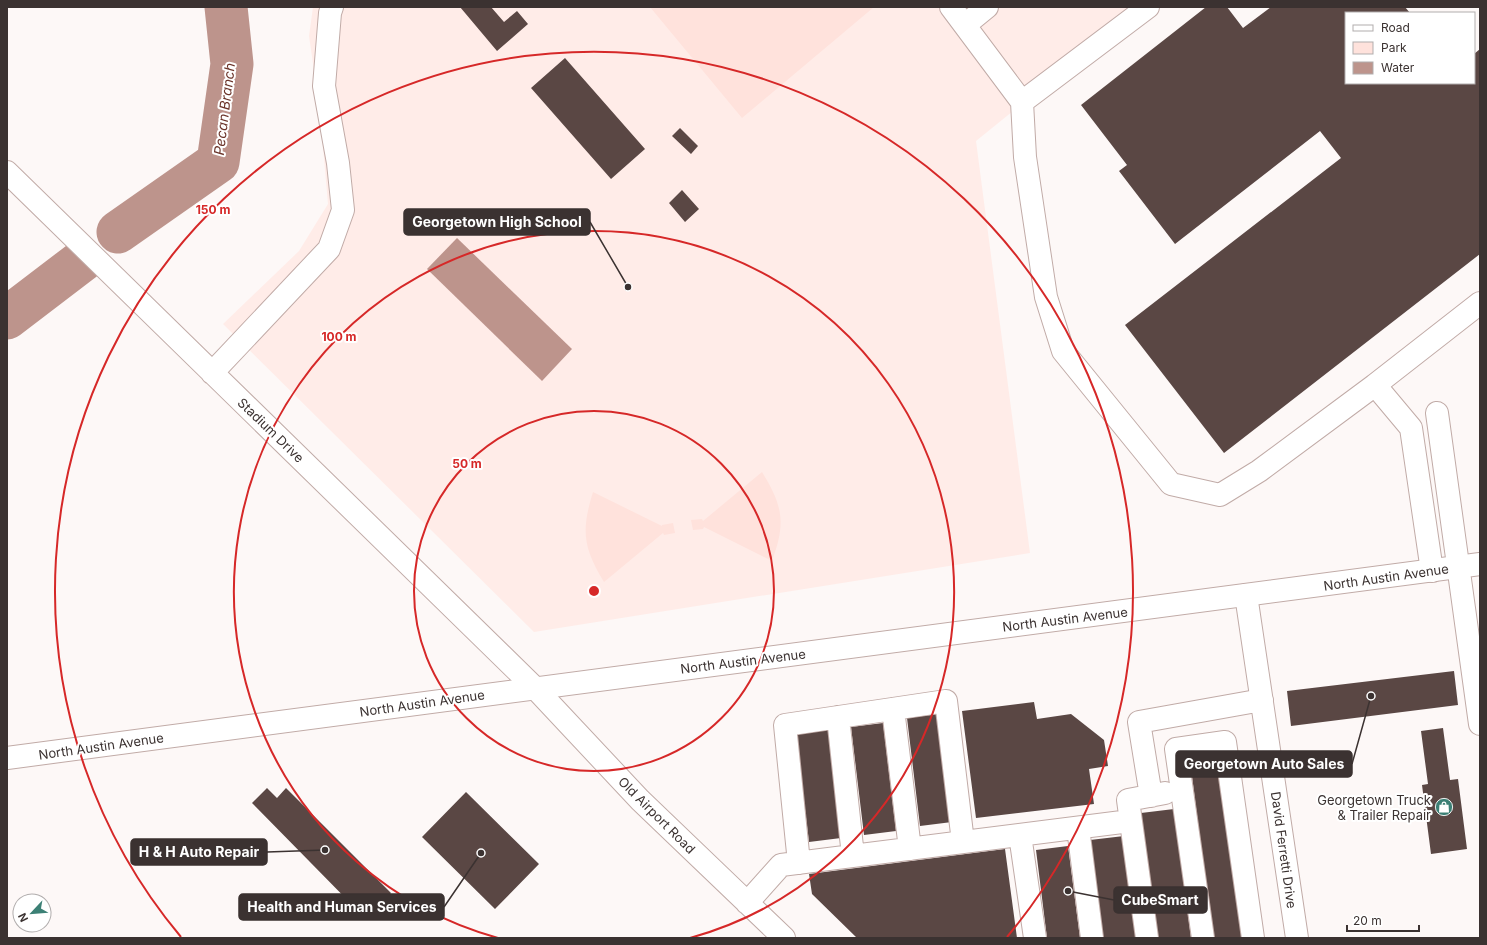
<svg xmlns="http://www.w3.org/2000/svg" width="1487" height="945" font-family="Inter,sans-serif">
	<rect width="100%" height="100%" fill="#fdf8f7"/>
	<path fill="#ffece8" d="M313 7H1142L976 141 1030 553 534 632 223 324 299 251 328 204 320 112 309 36Z"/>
	<path fill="#ffe2dc" d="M650 7H874L742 118Z
		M762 472C783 506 786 523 772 561L704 527 703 529 693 530 691 520 702 519 703 521Z
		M593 492 662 526V525L673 523 675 533 664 535 663 533 604 582C583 547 581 531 593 492Z"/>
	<path fill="#bd948c" d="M457 238 572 349 542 381 427 269Z"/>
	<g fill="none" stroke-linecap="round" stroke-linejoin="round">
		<path stroke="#bd948c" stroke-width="43" d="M118 232 218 162 232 64 226 7
			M7 318 83 260"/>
	</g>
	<path fill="#5a4744" d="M460 7H491L504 22 517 11 528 24 497 51Z
		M1206 7H1227L1243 28 1271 7H1405L1410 13H1346V83H1474V54L1480 49V254L1224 453 1125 325 1341 158 1320 131 1175 244 1119 171 1127 165 1081 105Z
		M565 58 645 149 611 179 531 88Z
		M680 128 698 146 691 154 672 136Z
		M682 190 699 209 685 222 669 203Z
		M1454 671 1458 705 1291 726 1287 691Z
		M1034 702 1037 719 1071 714 1104 740 1108 766 1089 769 1094 804 976 818 962 711Z
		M939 714 952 822 920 826 907 718Z
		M883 723 896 831 864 835 851 727Z
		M1443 728 1450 780 1458 779 1467 849 1431 854 1422 785 1428 784 1421 731Z
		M828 729 841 838 809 842 796 734Z
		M1223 757 1247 938H1213L1190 761Z
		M267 788 277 798 286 788 391 893 366 919 252 803Z
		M466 792 539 864 495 909 422 837Z
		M1174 809 1191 938H1157L1141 813Z
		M1124 836 1137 938H1102L1090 840Z
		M1068 846 1080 938H1047L1036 850Z
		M1005 849 1017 938H857L812 894 809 874Z"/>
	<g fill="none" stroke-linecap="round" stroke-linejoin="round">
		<defs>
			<path id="minor" d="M951 7 1022 102
				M1148 7 1022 102 1025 157 1046 297 1063 351 1171 484 1220 495 1259 471 1375 385 1411 428 1432 571
				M965 25 987 7
				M7 172 535 688 640 800 784 938
				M212 373 329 249 343 210 338 163 324 86 330 13 332 7
				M1375 385 1480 303
				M1437 413 1480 724
				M1246 595 1297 938
				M893 709 910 849
				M838 717 853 856
				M1151 796 1139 722 1262 700
				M1078 828 1092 938
				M1020 835 1035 938
				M799 863 785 725 946 701 963 842
				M747 903 781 865 1130 821
				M1147 938 1128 800 1165 793
				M1203 938 1176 749 1225 742 1253 938"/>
			<path id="major" d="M7 758 1480 564"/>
		</defs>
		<use href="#minor" stroke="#c1aba7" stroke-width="24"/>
		<use href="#major" stroke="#c1aba7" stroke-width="24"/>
		<use href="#minor" stroke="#fff" stroke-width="22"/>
		<use href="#major" stroke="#fff" stroke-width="22"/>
	</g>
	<g fill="none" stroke="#d62828" stroke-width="2">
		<circle cx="594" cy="591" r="180"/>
		<path d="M498 938A360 360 0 1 1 690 938"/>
		<path d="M181 937A539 539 0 1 1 1007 937"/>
	</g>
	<defs>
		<symbol id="shop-disc" viewBox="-11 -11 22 22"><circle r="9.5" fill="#3c8075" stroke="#fff"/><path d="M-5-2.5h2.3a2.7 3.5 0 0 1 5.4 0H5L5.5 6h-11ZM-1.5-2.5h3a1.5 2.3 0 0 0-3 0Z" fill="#fff"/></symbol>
	</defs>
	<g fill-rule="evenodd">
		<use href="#shop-disc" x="1434" y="797" width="20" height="20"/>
	</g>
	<g text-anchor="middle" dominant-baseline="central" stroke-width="4" stroke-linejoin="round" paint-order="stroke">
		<g font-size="13" fill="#3b3231" stroke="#fff">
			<text transform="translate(271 430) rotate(44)">Stadium Drive</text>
			<text transform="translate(1386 577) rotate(-8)">North Austin Avenue</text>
			<text transform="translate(1065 619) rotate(-7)">North Austin Avenue</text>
			<text transform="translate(743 661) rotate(-7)">North Austin Avenue</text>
			<text transform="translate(422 703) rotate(-8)">North Austin Avenue</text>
			<text transform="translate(101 746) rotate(-8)">North Austin Avenue</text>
			<text transform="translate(657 815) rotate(45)">Old Airport Road</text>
			<text transform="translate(1284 850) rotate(82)">David Ferretti Drive</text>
		</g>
		<g font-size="13" fill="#3b3231" stroke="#fff" text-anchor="end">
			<text x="1431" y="800">Georgetown Truck<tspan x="1431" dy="15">&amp; Trailer Repair</tspan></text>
		</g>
		<g font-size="14" font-style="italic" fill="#6b342a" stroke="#fff">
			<text transform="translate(224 109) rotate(-83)">Pecan Branch</text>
		</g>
	</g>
	<circle cx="594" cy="591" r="6" fill="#d62828" stroke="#fff" stroke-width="2"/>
	<g font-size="12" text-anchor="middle" font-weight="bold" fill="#d62828" stroke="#fff" stroke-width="4" stroke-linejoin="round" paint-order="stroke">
		<text x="213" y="214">150 m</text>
		<text x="339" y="341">100 m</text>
		<text x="467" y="468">50 m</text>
	</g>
	<path fill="none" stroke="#3b3231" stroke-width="1.5" d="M628 287L590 222M1371 696L1352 764M325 850L267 852M1068 891L1114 900M481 853L444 907"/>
	<g fill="#3b3231" stroke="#fff" stroke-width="1.5">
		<circle cx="628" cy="287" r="4"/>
		<circle cx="1371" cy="696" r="4"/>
		<circle cx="325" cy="850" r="4"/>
		<circle cx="1068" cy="891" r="4"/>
		<circle cx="481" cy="853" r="4"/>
	</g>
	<g fill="#3b3231" stroke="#3b3231" stroke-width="1.5">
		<rect x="404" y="209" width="186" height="26" rx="4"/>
		<rect x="1176" y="751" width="176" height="26" rx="4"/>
		<rect x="131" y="839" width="136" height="26" rx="4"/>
		<rect x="1114" y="887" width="93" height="26" rx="4"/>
		<rect x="239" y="894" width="205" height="26" rx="4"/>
	</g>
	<g font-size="14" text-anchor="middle" font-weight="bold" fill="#fff">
		<text x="497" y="227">Georgetown High School</text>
		<text x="1264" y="769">Georgetown Auto Sales</text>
		<text x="199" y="857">H &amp; H Auto Repair</text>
		<text x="1160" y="905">CubeSmart</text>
		<text x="342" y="912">Health and Human Services</text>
	</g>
	<rect width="1487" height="945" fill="none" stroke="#3b3231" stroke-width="16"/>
	<rect x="1345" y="12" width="130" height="72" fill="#ffffff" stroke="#b1adad"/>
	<rect x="1353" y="25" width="20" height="6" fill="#ffffff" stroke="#b1adad"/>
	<text x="1381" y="32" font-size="12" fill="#3b3231">Road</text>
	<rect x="1353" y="42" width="20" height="12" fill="#ffe2dc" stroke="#b1adad"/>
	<text x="1381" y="52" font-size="12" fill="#3b3231">Park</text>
	<rect x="1353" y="62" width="20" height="12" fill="#bd948c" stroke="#b1adad"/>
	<text x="1381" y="72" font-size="12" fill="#3b3231">Water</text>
	<g transform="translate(32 913) rotate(244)"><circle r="19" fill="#ffffff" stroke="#b1adad"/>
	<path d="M0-3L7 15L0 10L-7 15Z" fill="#3c8075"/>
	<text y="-6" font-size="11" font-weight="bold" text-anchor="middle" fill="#3b3231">N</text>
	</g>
	<path d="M1347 925v6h72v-6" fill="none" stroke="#3b3231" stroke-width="2"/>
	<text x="1353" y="925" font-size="12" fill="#3b3231" stroke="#ffffff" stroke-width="3" paint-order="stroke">20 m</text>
</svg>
